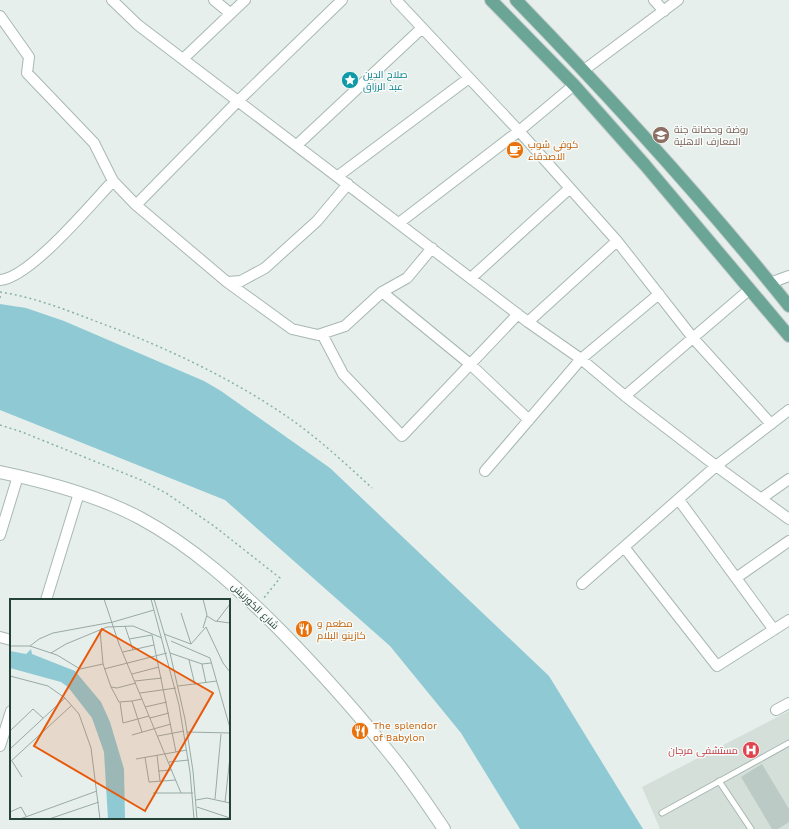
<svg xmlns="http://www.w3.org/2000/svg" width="789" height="829" font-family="'Work Sans',Cairo,sans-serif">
	<rect width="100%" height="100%" fill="#e6efeb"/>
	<path fill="#d4dfda" d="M789 711V829H660L642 787Z"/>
	<path fill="#8ec9d4" d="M0 304 26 308 64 321 204 381 221 391 330 468 549 676 643 829H520L461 733 390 646 225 500 0 410Z"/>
	<path fill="#bbcac4" d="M762 764 789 809V822L778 829H772L741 777Z"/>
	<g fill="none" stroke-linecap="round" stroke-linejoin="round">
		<defs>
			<path id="service" d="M719 781 751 829
				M662 813 789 743"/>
			<path id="minor" d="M112 0 138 25 528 322 581 359 625 396 716 466 789 519
				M214 0 230 13
				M396 0 519 131 617 241 693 338 771 424
				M654 0 664 11
				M0 16 29 57 27 73 94 143 113 181 136 205 227 282 292 329 318 335 345 326 382 292
				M183 59 245 0
				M584 70 678 0
				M297 145 422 28
				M338 176 469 78
				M136 205 238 101 342 0
				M399 223 519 131 574 85
				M432 248 407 278 382 292 470 364 529 420
				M471 278 570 188
				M0 280C30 278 91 204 113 181
				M227 282 241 281 265 268 317 221 348 184
				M770 283 789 276
				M528 322 617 241
				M322 334 343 374 402 436 518 314
				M625 396 750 289
				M485 471 581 359 659 294
				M762 498 789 479
				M679 500 774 630
				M0 535 18 476
				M624 547 717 666 789 620
				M736 578 789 541
				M582 584 716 466 789 410
				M46 600 79 493
				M0 637 11 640
				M776 710 789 703
				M0 746 11 711"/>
			<path id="tertiary" d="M0 472C48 482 97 495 140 518 192 546 237 587 279 629 318 669 356 711 391 755 410 778 427 804 444 829"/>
			<path id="primary" d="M491 0 574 85 645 165 789 336
				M516 0C611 98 704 200 789 306"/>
		</defs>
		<use href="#service" stroke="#a8b8b2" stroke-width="7"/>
		<use href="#minor" stroke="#a8b8b2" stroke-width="12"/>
		<use href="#tertiary" stroke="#a8b8b2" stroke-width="14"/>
		<use href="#primary" stroke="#c2cac8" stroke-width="14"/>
		<path stroke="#86b3a5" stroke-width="1.5" stroke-dasharray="2 3" stroke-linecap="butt" d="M0 292C33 297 64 309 95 321 163 346 232 378 292 420 320 440 346 464 372 488
			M0 298 1 292
			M0 425 22 432 141 480 166 493 214 526 280 578 263 599"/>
		<use href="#service" stroke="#fff" stroke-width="5"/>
		<use href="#minor" stroke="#fff" stroke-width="10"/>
		<use href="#tertiary" stroke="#fff" stroke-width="12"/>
		<use href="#primary" stroke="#6aa596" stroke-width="12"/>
	</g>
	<defs>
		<symbol id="sight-disc" viewBox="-11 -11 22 22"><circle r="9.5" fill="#0f9aa8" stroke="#f7fbf9"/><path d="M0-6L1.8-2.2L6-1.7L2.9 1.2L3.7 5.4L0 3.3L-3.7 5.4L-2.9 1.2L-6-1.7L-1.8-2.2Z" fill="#fff"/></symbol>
		<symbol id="school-disc" viewBox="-11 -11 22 22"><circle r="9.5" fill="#8d6e63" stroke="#f7fbf9"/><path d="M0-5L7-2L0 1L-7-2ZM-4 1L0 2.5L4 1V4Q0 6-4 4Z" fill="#fff"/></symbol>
		<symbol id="cafe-disc" viewBox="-11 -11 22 22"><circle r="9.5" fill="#e8710a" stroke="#f7fbf9"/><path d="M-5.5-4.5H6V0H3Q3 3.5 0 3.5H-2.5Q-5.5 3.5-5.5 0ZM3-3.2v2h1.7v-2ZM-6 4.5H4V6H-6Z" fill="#fff"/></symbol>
		<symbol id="restaurant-disc" viewBox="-11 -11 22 22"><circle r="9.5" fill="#e8710a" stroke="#f7fbf9"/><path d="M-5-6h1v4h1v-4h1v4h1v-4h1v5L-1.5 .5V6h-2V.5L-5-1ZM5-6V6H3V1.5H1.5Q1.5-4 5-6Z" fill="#fff"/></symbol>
		<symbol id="hospital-disc" viewBox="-11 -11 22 22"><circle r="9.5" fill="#e0444e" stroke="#f7fbf9"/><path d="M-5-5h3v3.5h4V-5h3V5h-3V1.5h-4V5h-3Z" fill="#fff"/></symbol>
	</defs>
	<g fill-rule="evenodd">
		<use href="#sight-disc" x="340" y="70" width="20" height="20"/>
		<use href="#school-disc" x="651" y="125" width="20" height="20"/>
		<use href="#cafe-disc" x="505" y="140" width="20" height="20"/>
		<use href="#restaurant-disc" x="294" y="619" width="20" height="20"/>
		<use href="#restaurant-disc" x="350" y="721" width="20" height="20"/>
		<use href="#hospital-disc" x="741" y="740" width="20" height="20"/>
	</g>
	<g text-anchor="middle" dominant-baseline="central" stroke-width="3" stroke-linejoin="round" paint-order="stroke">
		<g font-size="10" fill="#0d838f" stroke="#f7fbf9" text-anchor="start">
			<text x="363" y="74">صلاح الدين<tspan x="363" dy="12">عبد الرزاق</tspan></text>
		</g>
		<g font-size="10" fill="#785e54" stroke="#f7fbf9" text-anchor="start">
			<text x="674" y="129">روضة وحضانة جنة<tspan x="674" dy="12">المعارف الاهلية</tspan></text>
		</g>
		<g font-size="10" fill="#c56008" stroke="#f7fbf9" text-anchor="start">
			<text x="528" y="144">كوفي شوب<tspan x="528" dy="12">الاصدقاء</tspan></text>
			<text x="317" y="623">مطعم و<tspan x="317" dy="12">كازينو البلام</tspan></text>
			<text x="373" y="725">The splendor<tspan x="373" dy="12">of Babylon</tspan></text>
		</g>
		<g font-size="10" fill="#24423a" stroke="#f7fbf9">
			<text transform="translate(255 606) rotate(44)">شارع الكورنيش</text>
		</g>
		<g font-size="10" fill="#be3a42" stroke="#f7fbf9" text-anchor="end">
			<text x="738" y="750">مستشفى مرجان</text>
		</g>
	</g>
	<g transform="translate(10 599)">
		<rect width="220" height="220" fill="#e6efeb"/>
		<path d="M21 50 22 55 65 72 91 103 100 123 114 170 115 220H98L94 153 82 119 58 88 51 83 0 69V52L16 55Z" fill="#8ec9d4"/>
		<path fill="none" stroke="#98aaa4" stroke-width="1" d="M94 0 109 45 171 194M141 0 169 106 180 173 184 220M144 0 160 54 175 120 183 172 187 220M193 0 197 16 193 29M171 14 181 45M197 17 205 22 220 24M207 22 220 5M115 27 123 51M90 31 93 65 101 88 109 103 122 102M154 35 181 45 196 28 213 64 220 73M119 40 142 36 166 153M161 42 200 59 220 129M0 47H20L47 56 70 70 93 65M20 47 29 40 43 34 103 23 144 11M113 53 144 46M41 54 56 45 97 28 123 27 152 39M160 54 192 65 201 64M179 61 185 86M192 65 196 84M94 70 157 54M122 75 149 68M0 77 38 87 55 99 69 115 81 149 90 220M125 82 152 79M168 87 207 82M101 88 107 89 126 84M130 94 166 89M110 103 113 124 139 117M135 108 157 103M140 119 159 114M0 132 23 110 33 119M132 133 122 102 132 100M177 133 220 134M122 136 161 125M148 137 174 132M0 150 55 99M147 156 150 182M135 158 139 183 166 181M126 160 177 151M2 162 12 178M0 163 62 106M159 163 179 161M148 172 162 171M143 194H183M205 200 211 135M186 201 197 199 220 204M215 203 220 158M187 208 220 219M0 213 11 208 16 217M10 220 87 192M39 220 89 203"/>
		<path fill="#e8590c" fill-opacity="0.15" stroke="#e8590c" stroke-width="2" d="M92 30 203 94 135 212 24 147Z"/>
		<rect width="220" height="220" fill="none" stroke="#24423a" stroke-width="2"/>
	</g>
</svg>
